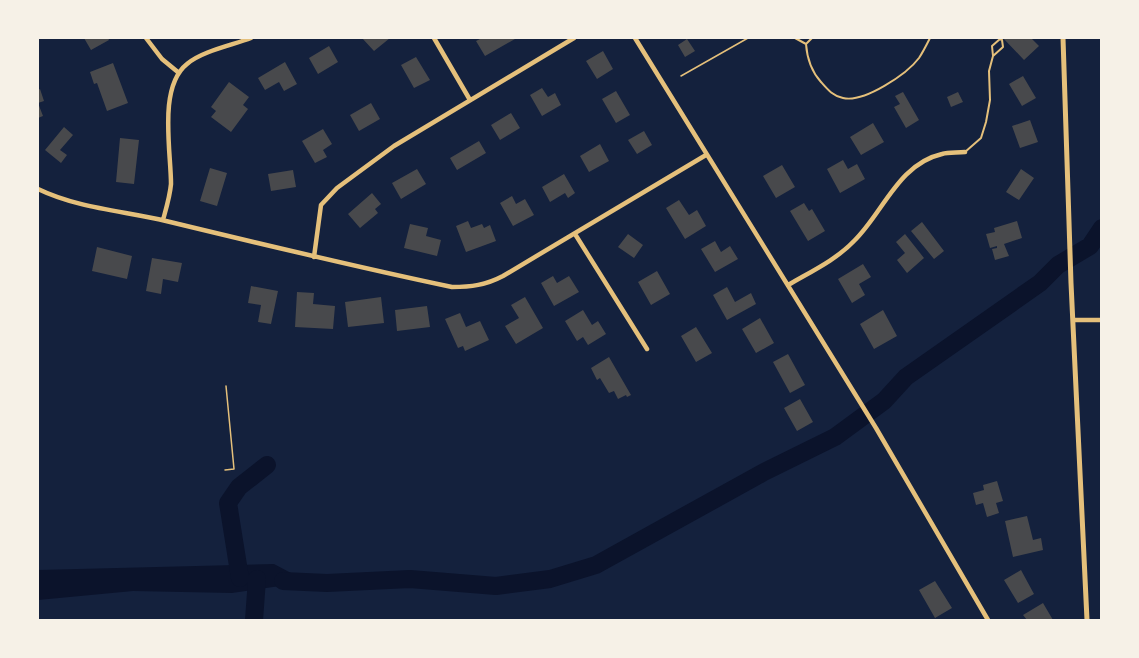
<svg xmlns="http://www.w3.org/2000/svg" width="1139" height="658" font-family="'Roboto Condensed',sans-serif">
	<rect width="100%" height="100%" fill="#14213d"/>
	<path fill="#0b132b" d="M274 564 308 582 232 593 133 591 38 600V570Z"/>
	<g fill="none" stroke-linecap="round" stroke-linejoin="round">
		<path stroke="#0b132b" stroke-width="18" d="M240 578 228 503 239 487 267 465
			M283 581 327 583 410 579 496 586 550 579 596 565 764 472 835 437 884 401 906 377 1040 283 1058 265 1090 246 1102 228
			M254 620 257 579"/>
	</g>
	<path fill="#48494c" d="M84 38H108L109 40 91 50Z
		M362 38H390L374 51Z
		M482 38H513L515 39 485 56 476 41Z
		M1003 38H1031L1039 46 1024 60Z
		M687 39 695 51 685 57 678 45Z
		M329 46 338 62 318 74 309 58Z
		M603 51 613 69 597 79 586 61Z
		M416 57 430 80 414 88 401 65Z
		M285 62 297 84 284 91 279 82 265 90 258 78Z
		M113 63 128 103 107 111 97 83 94 84 90 72Z
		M1023 76 1036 98 1022 106 1009 84Z
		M229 82 249 97 243 105 248 109 231 132 211 117 216 111 211 107Z
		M542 88 548 97 555 93 561 105 542 116 530 95Z
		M40 89 44 101 38 103 43 116 38 118V90Z
		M616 91 630 115 616 123 602 99Z
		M903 92 919 120 906 128 894 107 900 104 895 96Z
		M958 92 963 102 951 107 947 97Z
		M371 103 380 119 359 131 350 115Z
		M511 113 520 128 500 140 491 125Z
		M1030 120 1038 142 1020 148 1012 126Z
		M873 123 884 142 861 155 850 137Z
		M64 127 73 135 60 150 67 155 61 163 45 150Z
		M323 129 332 144 323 150 327 157 315 163 302 141Z
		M644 131 652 145 637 154 628 140Z
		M120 138 139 140 134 184 116 182Z
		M479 141 486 153 457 170 450 158Z
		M600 144 609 161 589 172 580 156Z
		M843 160 848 169 857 164 865 179 840 193 827 169Z
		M782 165 795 187 776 198 763 176Z
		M210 168 227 173 217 206 200 201Z
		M417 169 426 184 401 199 392 183Z
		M1021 169 1034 178 1019 200 1006 192Z
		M293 170 296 187 271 191 268 174Z
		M564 174 575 193 568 198 565 193 550 202 542 187Z
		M372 193 381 204 375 209 378 213 360 228 348 214Z
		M512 196 516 204 525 199 534 215 513 226 500 203Z
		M679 200 689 215 697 210 706 226 685 239 666 208Z
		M804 203 809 211 812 209 825 231 808 241 790 211Z
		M468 221 471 228 482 224 484 228 490 225 496 241 466 252 456 226Z
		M1017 221 1022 238 1004 244 1009 256 995 260 992 249 997 248V246L990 248 986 234 995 232 994 228Z
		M922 222 944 251 934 259 911 231Z
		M410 224 428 228 426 236 441 240 437 256 404 248Z
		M628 234 643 245 634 258 618 247Z
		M905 234 924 258 907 273 897 260 905 253 896 242Z
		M715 241 721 252 730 246 738 259 715 272 701 249Z
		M97 247 132 256 127 279 92 271Z
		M152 258 182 263 178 282 163 279 161 294 146 291Z
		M863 264 871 277 859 284 865 295 852 303 838 279Z
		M657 271 670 294 651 305 638 282Z
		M553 276 557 283 569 276 579 292 554 306 541 283Z
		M251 286 278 291 271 324 258 322 261 305 248 303Z
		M727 287 735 302 751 293 756 304 727 320 713 295Z
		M297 292 314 293 313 304 335 306 333 329 295 327Z
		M381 297 384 323 348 327 345 302Z
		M525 297 543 328 516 344 505 326 519 318 511 305Z
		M427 306 430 327 397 331 395 310Z
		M583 310 592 325 598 321 606 334 588 345 583 337 577 341 565 321Z
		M883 310 897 336 874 349 860 324Z
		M460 313 466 327 480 321 489 340 465 351 463 346 458 348 445 319Z
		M760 318 774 343 756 353 742 329Z
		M696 327 712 353 696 362 681 336Z
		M788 354 805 385 790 393 773 362Z
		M609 357 631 395 627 397 626 395 618 399 614 391 609 393 600 378 597 380 591 368Z
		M800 399 813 422 797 431 784 408Z
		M997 481 1003 501 996 503 999 513 987 517 983 503 976 505 973 493 984 490 983 485Z
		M1027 516 1033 540 1041 538 1043 550 1013 557 1005 521Z
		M1021 570 1034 594 1018 603 1004 580Z
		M935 581 952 608 935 618 919 590Z
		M1043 603 1053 620H1027L1023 615Z"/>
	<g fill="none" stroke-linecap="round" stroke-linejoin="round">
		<path stroke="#e5c07b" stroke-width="1.5" d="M681 76 748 38
			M225 470 234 469 226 386"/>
		<path stroke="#e5c07b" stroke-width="2" d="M795 38 806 44
			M812 38 806 44C807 58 812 72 821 82 828 90 833 96 843 98 864 103 907 74 919 58 923 52 927 44 930 38
			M965 152 981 138 986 122 990 100 989 71 993 56 992 46 1000 39 1002 40 1003 47 993 56"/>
		<path stroke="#e5c07b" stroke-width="4.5" d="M146 38 162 59 179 73
			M434 38 470 100
			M635 38 876 428 988 620
			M38 189C77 208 124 211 166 221 261 244 356 267 452 287 471 287 486 285 503 276L706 155
			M163 220C166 209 170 196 171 184 171 151 158 87 187 64 202 51 233 45 251 38
			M575 234 647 349
			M314 257 321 205 337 188 394 146 574 38
			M788 285C810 272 836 260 854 241 883 213 898 164 942 154 949 152 957 153 965 152
			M1074 320H1102"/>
		<path stroke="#e5c07b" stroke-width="5" d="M1063 38 1071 283 1087 620"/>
	</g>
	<rect width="1139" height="658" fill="none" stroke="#f6f1e7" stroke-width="78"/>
</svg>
